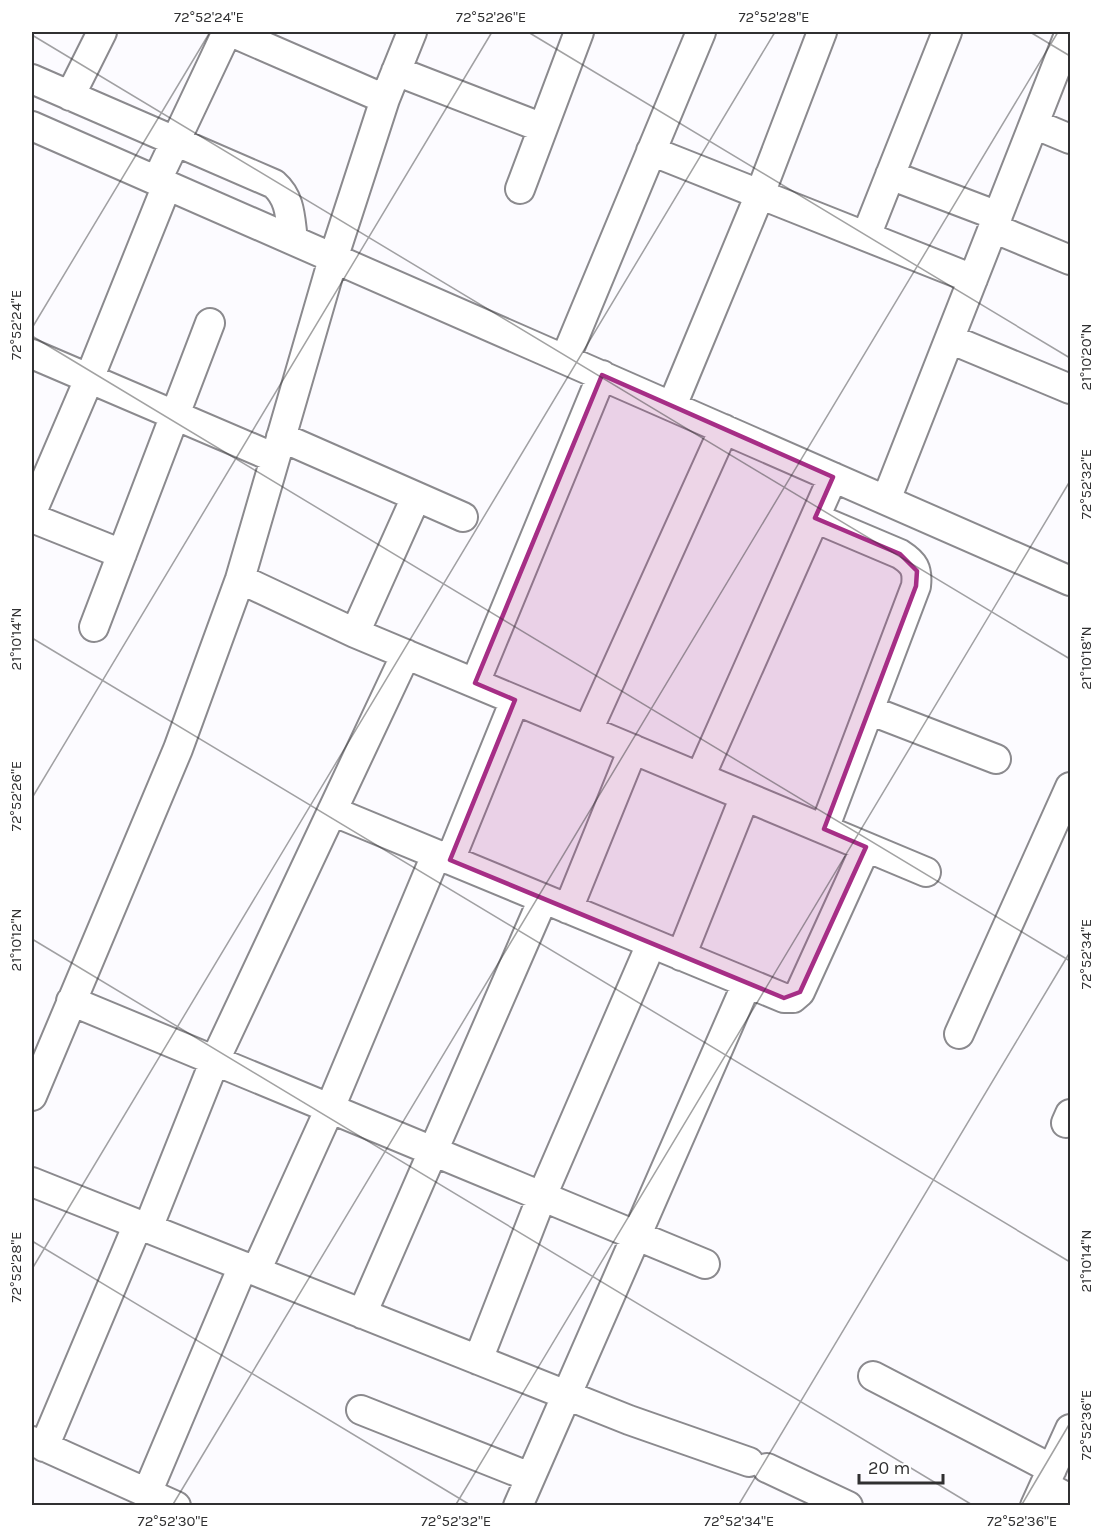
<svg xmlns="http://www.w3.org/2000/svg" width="1102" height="1537" font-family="Karla,sans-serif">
	<rect width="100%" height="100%" fill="#fcfbff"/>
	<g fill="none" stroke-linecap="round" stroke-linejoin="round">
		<defs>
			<path id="minor" d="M231 32 385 99
				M396 71 543 128
				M32 79 274 184C291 199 290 218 293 240
				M70 96 102 32
				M1034 124 1070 139
				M32 126 1070 581
				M651 151 973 279
				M890 175 998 216
				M157 180 227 32
				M520 189 579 32
				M993 228 1070 260
				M866 236 947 32
				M950 339 1070 389
				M32 354 275 458
				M565 359 701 32
				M672 406 760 194 822 32
				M281 437 463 517
				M886 500 1070 32
				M32 512 89 379 167 185
				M32 518 122 554
				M815 518 900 554C914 563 918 569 916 586L824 829
				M240 579 355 633 926 872
				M94 627 210 323
				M355 633 416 497
				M475 683 602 375
				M869 710 996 759
				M588 730 724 429
				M700 777 833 477
				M332 811 784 998H793L800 992 866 847
				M450 860 515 700
				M568 909 633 749
				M681 956 745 796
				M71 1001 705 1264
				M959 1034 1070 787
				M32 1096 178 749 240 579 333 259 385 99 412 32
				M1066 1123 1070 1114
				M32 1182 629 1420 749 1462
				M148 1228 215 1060 406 654
				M256 1271 330 1108 436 855
				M362 1314 543 899
				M478 1360 542 1196 651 944
				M873 1376 1052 1469
				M361 1410 530 1477
				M32 1441 176 1506
				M44 1447 138 1224
				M767 1468 848 1506
				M1046 1486 1070 1499
				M147 1493 243 1266
				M518 1506 747 983
				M1035 1506 1070 1429"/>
		</defs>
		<use href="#minor" stroke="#8b8a8e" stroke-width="32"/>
		<use href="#minor" stroke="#fff" stroke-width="28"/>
	</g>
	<path fill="#a62e86" fill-opacity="0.2" stroke="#a62e86" stroke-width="4.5" stroke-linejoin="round" d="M602 375 833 477 815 518 900 554 917 571 916 586 824 829 866 847 800 992 784 998 450 860 515 700 475 683Z"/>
	<path fill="none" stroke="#303031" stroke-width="1.5" stroke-opacity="0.45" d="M528 32 1070 358M1030 32 1070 56M32 35 1070 659M32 328 210 32M32 336 1070 961M32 638 1070 1262M32 798 492 32M32 939 974 1506M32 1241 472 1506M32 1269 775 32M172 1506 1058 32M455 1506 1070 481M738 1506 1070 952M1021 1506 1070 1423"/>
	<rect width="1102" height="1537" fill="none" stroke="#ffffff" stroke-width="66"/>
	<path d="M859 1474v9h84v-9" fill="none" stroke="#303031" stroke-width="3"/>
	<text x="868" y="1474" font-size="18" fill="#303031" stroke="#ffffff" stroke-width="4.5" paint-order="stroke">20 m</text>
	<rect x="33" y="33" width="1036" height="1471" fill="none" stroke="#303031" stroke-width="2"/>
	<g font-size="15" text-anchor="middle" fill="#303031">
		<text x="209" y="22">72°52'24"E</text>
		<text x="491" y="22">72°52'26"E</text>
		<text x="774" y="22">72°52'28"E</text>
		<text transform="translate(16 325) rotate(-90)" y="5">72°52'24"E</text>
		<text transform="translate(1086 357) rotate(-90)" y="5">21°10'20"N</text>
		<text transform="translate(1086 484) rotate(-90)" y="5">72°52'32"E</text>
		<text transform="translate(16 639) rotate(-90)" y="5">21°10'14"N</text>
		<text transform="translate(1086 658) rotate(-90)" y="5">21°10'18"N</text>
		<text transform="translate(16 796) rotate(-90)" y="5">72°52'26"E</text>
		<text transform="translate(16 940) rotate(-90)" y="5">21°10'12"N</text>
		<text transform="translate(1086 954) rotate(-90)" y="5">72°52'34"E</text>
		<text transform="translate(1086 1261) rotate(-90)" y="5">21°10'14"N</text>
		<text transform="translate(16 1267) rotate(-90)" y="5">72°52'28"E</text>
		<text transform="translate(1086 1425) rotate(-90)" y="5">72°52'36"E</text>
		<text x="173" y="1526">72°52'30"E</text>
		<text x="456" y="1526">72°52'32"E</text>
		<text x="739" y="1526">72°52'34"E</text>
		<text x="1022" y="1526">72°52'36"E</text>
	</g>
</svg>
